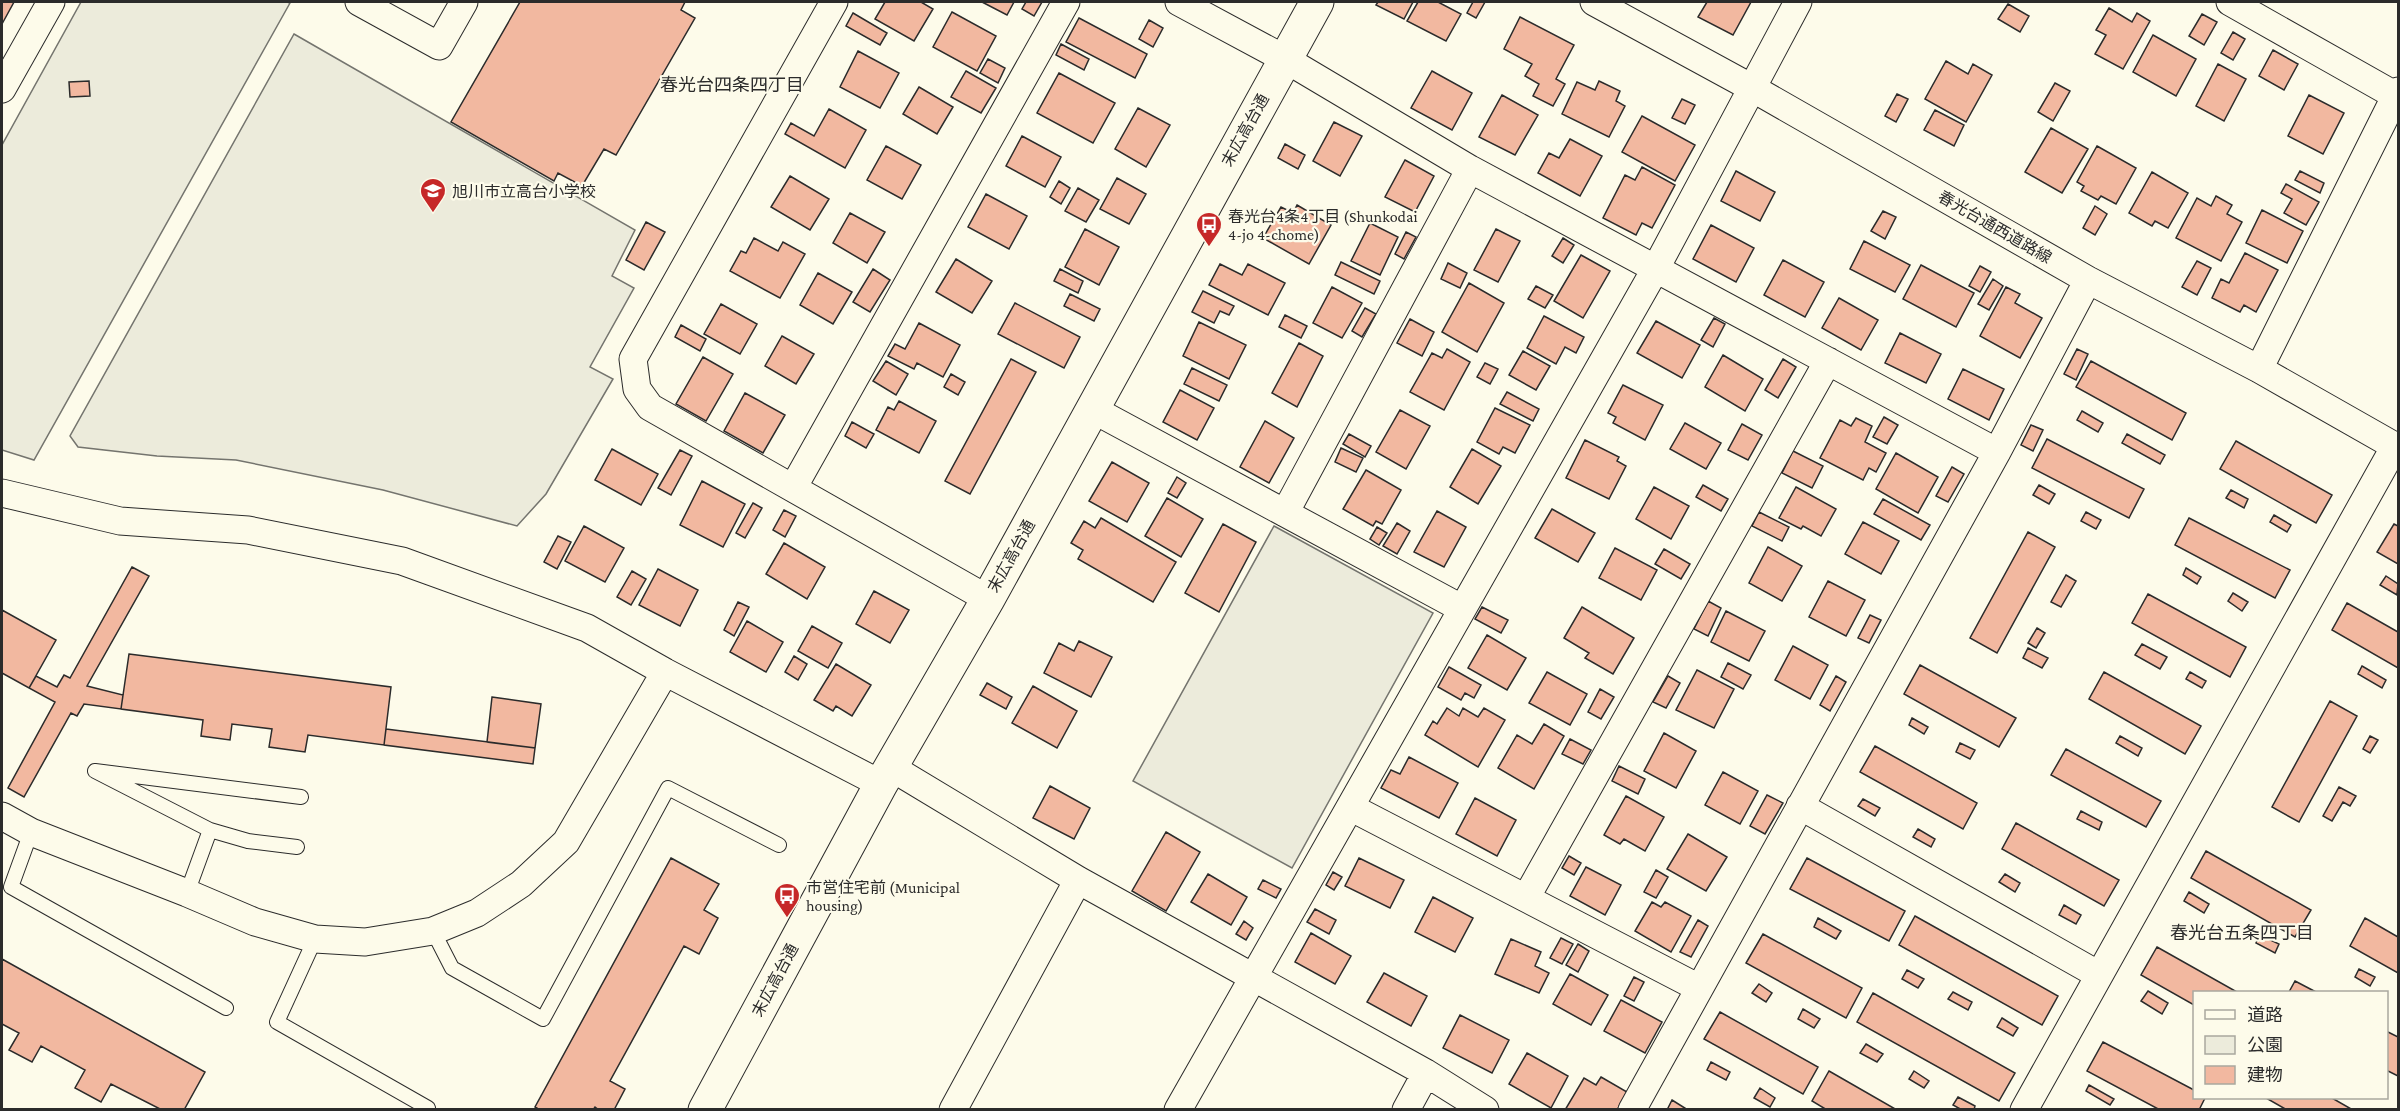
<svg xmlns="http://www.w3.org/2000/svg" width="2400" height="1111" font-family="'Crimson Pro','Noto Sans JP',serif">
	<rect width="100%" height="100%" fill="#fdfbea"/>
	<path fill="#ecebdb" stroke="#74746e" stroke-width="1.5" d="M81 2H287L290 3 34 460 2 450V145Z
		M294 34 635 230 612 276 634 288 590 367 613 379 546 494 517 526 383 490 236 460 157 456 78 447 70 436Z
		M1274 526 1433 613 1292 868 1133 781Z"/>
	<path fill="#f2b8a0" stroke="#2b2b2b" stroke-width="1.5" d="M2 2H14L2 24Z
		M520 2H685L681 10 695 18 616 155 604 149 582 186 558 173 554 181 451 122Z
		M885 2H921L933 9 914 41 875 19Z
		M982 2H1014L1007 15Z
		M1026 2H1042L1034 16 1022 9Z
		M1378 2H1413L1404 19 1376 5Z
		M1418 2H1438L1461 14 1446 41 1407 21Z
		M1473 2H1485L1476 18 1467 13Z
		M1707 2H1751L1733 35 1698 17Z
		M2008 4 2029 16 2020 32 1998 19Z
		M2109 8 2132 22 2137 13 2150 21 2123 69 2095 54 2106 35 2096 30Z
		M952 12 996 36 977 71 933 47Z
		M853 13 887 33 880 45 846 26Z
		M2202 14 2217 22 2204 45 2189 36Z
		M1520 17 1574 45 1556 79 1565 84 1553 106 1533 96 1539 84 1525 76 1532 64 1504 49Z
		M1079 18 1147 54 1135 78 1066 42Z
		M1149 20 1163 28 1153 47 1139 39Z
		M2233 32 2245 39 2233 60 2221 53Z
		M2153 35 2196 59 2176 96 2133 72Z
		M1061 44 1089 59 1084 70 1056 55Z
		M2273 50 2298 64 2284 90 2259 76Z
		M858 51 899 73 880 108 840 87Z
		M988 59 1005 68 998 83 980 73Z
		M1946 61 1968 74 1973 64 1992 75 1966 122 1925 99Z
		M2218 64 2246 79 2224 121 2196 106Z
		M966 71 996 88 981 113 951 97Z
		M1432 71 1472 93 1452 130 1411 108Z
		M1059 73 1115 103 1093 143 1037 113Z
		M89 81 90 96 70 97 69 82Z
		M1599 81 1620 91 1616 101 1625 106 1609 137 1562 114 1577 82 1595 90Z
		M2055 83 2070 91 2053 121 2038 112Z
		M919 87 953 107 937 134 903 114Z
		M1897 94 1908 99 1896 122 1885 116Z
		M1502 95 1538 115 1515 155 1479 137Z
		M2309 95 2344 113 2323 154 2288 136Z
		M1682 99 1695 105 1685 124 1672 118Z
		M1138 108 1170 125 1146 167 1115 149Z
		M829 109 866 130 845 168 785 134 791 123 814 136Z
		M1935 110 1964 125 1954 146 1924 130Z
		M1642 116 1695 145 1675 181 1622 152Z
		M1334 122 1362 136 1340 176 1313 161Z
		M2051 128 2088 149 2062 193 2025 172Z
		M1022 136 1061 157 1045 187 1006 166Z
		M1570 139 1602 156 1580 196 1538 173 1549 153 1559 158Z
		M1285 144 1305 155 1298 169 1278 158Z
		M886 146 921 165 902 199 867 180Z
		M2097 146 2136 168 2116 204 2101 196 2098 200 2081 191 2084 186 2077 182Z
		M1405 160 1434 176 1415 212 1385 197Z
		M1642 167 1675 185 1652 228 1642 223 1636 235 1603 218 1625 175 1635 180Z
		M1736 171 1775 192 1760 221 1721 201Z
		M2300 171 2324 183 2320 193 2295 180Z
		M2152 172 2188 193 2168 228 2155 221 2152 226 2129 213Z
		M790 176 829 199 810 230 771 207Z
		M1117 178 1146 194 1129 224 1100 209Z
		M1059 181 1070 188 1061 204 1050 197Z
		M2286 184 2319 202 2306 225 2284 213 2292 199 2281 193Z
		M1078 188 1099 200 1086 222 1065 211Z
		M986 194 1027 216 1009 249 968 227Z
		M2216 196 2232 205 2227 214 2242 222 2221 261 2176 238 2197 198 2211 206Z
		M1297 205 1331 225 1309 264 1263 238 1281 207 1293 213Z
		M2095 206 2107 214 2095 235 2083 228Z
		M2262 210 2303 231 2287 263 2246 243Z
		M1883 211 1896 217 1885 239 1871 231Z
		M850 213 885 232 867 263 833 243Z
		M646 222 665 232 644 270 626 260Z
		M1370 223 1398 237 1380 275 1351 261Z
		M1711 225 1754 248 1736 282 1693 259Z
		M1085 229 1119 247 1099 285 1065 267Z
		M1496 229 1520 241 1498 282 1474 270Z
		M1406 232 1416 237 1404 259 1395 254Z
		M754 238 778 251 783 242 805 254 780 298 730 271 741 251 746 253Z
		M1563 238 1574 245 1563 263 1552 256Z
		M1864 241 1910 265 1895 292 1850 269Z
		M2245 253 2278 270 2256 312 2244 305 2240 312 2212 298 2221 279 2229 283Z
		M1581 255 1610 271 1583 318 1554 301Z
		M956 259 992 281 972 313 936 292Z
		M1783 260 1824 282 1805 317 1764 295Z
		M2197 261 2211 268 2197 295 2182 287Z
		M1341 262 1380 281 1374 294 1335 275Z
		M1448 263 1467 273 1460 288 1441 279Z
		M1220 264 1242 275 1248 264 1285 283 1268 315 1209 285Z
		M1921 265 1974 293 1956 327 1903 299Z
		M1980 266 1991 272 1980 292 1969 286Z
		M873 269 890 280 870 312 853 302Z
		M1060 269 1083 281 1078 293 1054 281Z
		M818 273 852 292 833 324 800 305Z
		M1993 279 2003 286 1989 310 1978 304Z
		M1469 283 1504 303 1477 352 1442 332Z
		M1536 286 1553 295 1545 308 1528 299Z
		M1332 287 1362 303 1342 338 1313 323Z
		M2006 287 2020 294 2015 303 2042 318 2020 358 1980 336Z
		M1203 291 1234 306 1229 315 1220 311 1214 323 1192 312Z
		M1070 294 1100 309 1094 321 1064 306Z
		M1839 298 1878 320 1861 350 1822 328Z
		M1015 303 1080 337 1064 368 998 334Z
		M721 304 757 324 740 354 704 334Z
		M1365 308 1376 314 1362 337 1352 331Z
		M1285 315 1307 326 1301 338 1279 327Z
		M1544 316 1584 337 1576 353 1565 347 1556 364 1527 348Z
		M1714 318 1725 324 1713 347 1701 340Z
		M1410 319 1434 332 1422 356 1397 343Z
		M1656 321 1700 345 1682 378 1637 353Z
		M1199 322 1246 345 1229 379 1183 356Z
		M919 323 960 345 943 377 917 363 914 369 888 356 895 344 905 349Z
		M681 325 706 339 700 351 675 337Z
		M1900 333 1941 354 1926 383 1885 363Z
		M782 336 814 354 796 384 765 366Z
		M1299 343 1323 356 1297 407 1272 393Z
		M1447 349 1470 362 1444 410 1410 392 1432 353 1442 358Z
		M2077 349 2088 354 2076 380 2064 374Z
		M1523 351 1550 366 1536 390 1509 375Z
		M1723 355 1763 379 1745 411 1705 387Z
		M703 357 733 374 706 421 676 404Z
		M1011 359 1036 372 970 494 945 481Z
		M1783 359 1796 367 1778 398 1765 390Z
		M886 361 908 374 896 395 873 381Z
		M2091 361 2186 413 2172 440 2076 387Z
		M1485 363 1498 369 1490 384 1477 377Z
		M1192 368 1227 385 1219 401 1184 384Z
		M1963 369 2004 389 1989 420 1948 399Z
		M951 374 965 382 958 395 944 387Z
		M1623 385 1663 405 1645 440 1613 423 1616 417 1608 413Z
		M1180 390 1214 408 1197 440 1163 422Z
		M1507 392 1539 409 1533 421 1500 404Z
		M745 393 785 415 763 453 724 431Z
		M899 401 936 421 919 453 876 430 888 407 894 410Z
		M1495 408 1530 425 1515 453 1503 447 1499 454 1477 442Z
		M1400 410 1430 426 1406 469 1376 452Z
		M2082 411 2103 423 2098 432 2077 420Z
		M1884 417 1898 425 1887 444 1873 437Z
		M1856 418 1872 426 1865 442 1886 453 1876 472 1869 468 1863 480 1820 458 1840 420 1851 426Z
		M1265 421 1294 438 1269 483 1240 467Z
		M852 422 874 434 866 448 845 436Z
		M1685 423 1721 443 1706 469 1670 449Z
		M1742 424 1762 435 1748 460 1728 450Z
		M2031 425 2043 430 2033 451 2021 445Z
		M1349 434 1371 446 1365 457 1343 444Z
		M2127 434 2165 455 2160 464 2122 443Z
		M2047 439 2144 489 2129 518 2032 468Z
		M1585 440 1619 457 1617 461 1626 466 1609 499 1566 478Z
		M2236 441 2332 495 2316 523 2220 469Z
		M1341 448 1363 458 1356 472 1335 462Z
		M612 449 658 474 641 505 595 480Z
		M1472 449 1501 466 1478 504 1450 487Z
		M680 450 692 456 671 495 658 488Z
		M1793 451 1823 466 1812 488 1782 473Z
		M1896 453 1938 477 1918 513 1876 489Z
		M1112 462 1149 483 1127 522 1089 501Z
		M1952 467 1964 474 1948 502 1936 496Z
		M1366 470 1401 490 1382 524 1376 521 1373 526 1343 509Z
		M1177 477 1186 483 1177 498 1168 493Z
		M702 481 745 504 723 547 680 525Z
		M1703 485 1728 499 1721 511 1696 497Z
		M2039 485 2055 494 2049 504 2033 495Z
		M1654 487 1689 506 1671 539 1636 519Z
		M1796 487 1836 509 1821 536 1803 526 1801 529 1779 518Z
		M2231 490 2248 499 2244 508 2226 498Z
		M1167 498 1203 519 1181 557 1145 536Z
		M1883 499 1930 525 1921 540 1874 514Z
		M753 503 762 508 745 538 736 533Z
		M1552 509 1595 533 1578 562 1535 538Z
		M784 510 796 516 785 537 773 530Z
		M1437 511 1466 527 1444 567 1414 552Z
		M1759 512 1789 527 1782 541 1752 526Z
		M2086 512 2101 520 2096 529 2081 521Z
		M2274 515 2291 525 2287 532 2270 522Z
		M1101 518 1176 562 1153 602 1078 559 1083 550 1071 543 1084 521 1095 528Z
		M2189 518 2290 570 2275 598 2175 545Z
		M1863 522 1899 541 1881 574 1845 554Z
		M1397 523 1410 531 1397 554 1383 546Z
		M1223 524 1256 542 1219 612 1185 593Z
		M2394 524 2398 526V564L2377 552Z
		M584 526 624 548 605 582 565 561Z
		M1377 527 1387 533 1379 545 1370 539Z
		M2028 532 2055 547 1997 653 1970 638Z
		M558 536 571 542 557 569 544 562Z
		M784 543 825 567 807 599 766 574Z
		M1768 547 1802 566 1782 601 1749 583Z
		M1615 548 1657 570 1641 600 1599 578Z
		M1664 549 1690 564 1681 579 1655 564Z
		M132 567 149 576 87 686 123 695 121 709 84 704 77 716 71 713 24 797 8 788 55 702 29 688 36 676 57 687 64 675 70 678Z
		M2186 568 2201 577 2197 584 2183 575Z
		M658 569 698 590 680 626 639 605Z
		M632 571 646 579 631 605 617 597Z
		M2066 575 2076 581 2061 607 2051 602Z
		M2386 576 2398 584 2397 595 2380 585Z
		M1828 581 1865 600 1846 636 1809 617Z
		M874 591 909 610 890 643 856 624Z
		M2233 593 2248 602 2242 611 2228 601Z
		M2148 594 2246 647 2230 677 2132 623Z
		M1708 601 1721 608 1708 636 1694 629Z
		M738 602 749 607 734 636 724 630Z
		M2347 603 2398 632V668L2332 630Z
		M1482 607 1508 620 1501 633 1475 619Z
		M1582 607 1634 638 1613 674 1585 658 1589 653 1564 638Z
		M2 610 56 640 29 688 2 673Z
		M1726 611 1765 631 1749 661 1711 642Z
		M1870 615 1881 620 1869 643 1858 638Z
		M747 621 783 642 766 672 730 652Z
		M812 626 842 643 828 668 798 651Z
		M2037 628 2045 633 2036 648 2028 643Z
		M1487 635 1526 658 1507 690 1468 668Z
		M1079 641 1112 657 1091 697 1044 673 1059 643 1074 651Z
		M2142 644 2167 657 2160 669 2135 655Z
		M1793 646 1828 665 1810 699 1775 680Z
		M2028 648 2048 658 2042 668 2023 658Z
		M129 654 391 687 384 745 308 735 305 752 269 747 272 729 232 724 230 740 201 736 203 720 121 709Z
		M794 656 807 664 798 680 785 672Z
		M1728 663 1751 675 1743 689 1721 677Z
		M836 664 871 685 852 716 836 706 833 711 814 700Z
		M1920 665 2016 718 1999 747 1904 694Z
		M2362 666 2386 680 2382 688 2358 674Z
		M1449 667 1481 685 1474 698 1465 693 1461 700 1438 687Z
		M1697 670 1734 689 1714 728 1676 710Z
		M1547 672 1587 694 1570 725 1529 703Z
		M2104 672 2201 726 2185 754 2089 699Z
		M2190 672 2206 681 2202 688 2186 679Z
		M1668 676 1680 683 1666 708 1653 702Z
		M1836 676 1846 682 1830 711 1820 705Z
		M987 683 1012 697 1006 709 980 695Z
		M1033 686 1077 711 1057 748 1012 723Z
		M1600 689 1614 697 1601 719 1588 712Z
		M492 697 541 704 535 748 487 742Z
		M2330 701 2357 716 2299 822 2272 807Z
		M1447 708 1459 716 1463 708 1478 717 1484 708 1505 720 1478 767 1425 735 1433 721 1437 724Z
		M1912 718 1928 727 1924 734 1909 725Z
		M1544 724 1564 736 1534 789 1498 768 1517 735 1532 744Z
		M386 729 535 748 533 764 384 745Z
		M1664 733 1696 751 1676 788 1644 771Z
		M2120 736 2142 748 2138 756 2116 743Z
		M2370 736 2378 740 2370 753 2363 749Z
		M1570 739 1591 750 1583 764 1562 754Z
		M1960 743 1975 750 1970 759 1956 752Z
		M1875 746 1977 803 1963 829 1860 772Z
		M2066 749 2161 801 2146 827 2051 775Z
		M1409 757 1458 783 1439 818 1381 788 1391 770 1400 774Z
		M1619 766 1645 779 1638 794 1612 781Z
		M1723 772 1758 791 1740 824 1705 805Z
		M1050 786 1090 808 1074 839 1033 818Z
		M2339 787 2356 796 2350 806 2343 802 2332 821 2323 816Z
		M1767 795 1783 803 1765 834 1750 826Z
		M1626 796 1664 817 1645 851 1624 839 1620 844 1604 835Z
		M1475 798 1516 820 1497 856 1456 834Z
		M1863 799 1880 808 1875 816 1858 806Z
		M2081 811 2102 822 2099 830 2077 819Z
		M2016 823 2119 880 2104 906 2002 849Z
		M1918 829 1935 839 1931 847 1913 837Z
		M1166 832 1200 852 1166 911 1132 891Z
		M1688 834 1727 857 1706 891 1667 869Z
		M2206 851 2311 910 2295 937 2191 878Z
		M1569 856 1581 863 1574 875 1562 868Z
		M671 858 719 884 704 910 718 918 699 954 684 946 610 1081 625 1089 614 1110H599L595 1107 593 1110H540L535 1107Z
		M1359 858 1404 880 1390 908 1345 886Z
		M1807 858 1905 911 1889 941 1790 889Z
		M1586 867 1621 885 1605 915 1570 896Z
		M1656 870 1668 877 1656 898 1644 892Z
		M1333 872 1342 877 1334 890 1326 885Z
		M1208 874 1247 897 1231 925 1191 902Z
		M2005 874 2020 883 2015 892 1999 882Z
		M1263 880 1281 889 1276 898 1258 889Z
		M2189 892 2209 904 2204 913 2184 901Z
		M1433 897 1473 918 1455 952 1415 932Z
		M1652 902 1661 907 1665 902 1691 916 1671 952 1635 931Z
		M2064 905 2081 915 2076 924 2059 915Z
		M1315 909 1336 920 1329 934 1307 922Z
		M1915 916 2058 996 2042 1025 1899 945Z
		M1818 918 1841 931 1836 939 1814 927Z
		M2365 918 2398 937V973L2350 946Z
		M1698 920 1708 926 1691 957 1680 952Z
		M1244 921 1253 928 1246 940 1236 934Z
		M1311 933 1351 956 1335 984 1295 962Z
		M1763 934 1862 988 1846 1018 1746 963Z
		M2260 935 2279 944 2275 953 2256 943Z
		M1561 938 1573 944 1562 964 1550 958Z
		M1511 939 1541 952 1535 966 1549 973 1539 993 1495 974Z
		M1578 944 1589 951 1578 972 1566 965Z
		M2157 947 2237 992H2194V1005L2141 975Z
		M2 959 205 1072 184 1110H162L111 1084 101 1102 75 1088 85 1070 41 1046 32 1062 9 1050 19 1033 2 1024Z
		M2359 969 2375 977 2370 986 2355 977Z
		M1907 970 1924 979 1918 988 1902 979Z
		M1384 973 1427 996 1411 1026 1367 1002Z
		M1570 974 1608 995 1591 1025 1553 1004Z
		M1634 977 1644 982 1634 1001 1624 996Z
		M2295 981 2316 992H2289Z
		M1759 984 1772 993 1766 1002 1752 993Z
		M2148 991 2168 1003 2162 1014 2141 1001Z
		M1953 992 1972 1002 1968 1010 1948 999Z
		M1873 993 2015 1073 1999 1101 1857 1022Z
		M1621 1000 1662 1022 1645 1053 1604 1031Z
		M1803 1009 1820 1019 1814 1028 1798 1019Z
		M1720 1012 1818 1067 1803 1094 1704 1039Z
		M1460 1015 1509 1040 1492 1073 1443 1048Z
		M2002 1018 2018 1028 2013 1036 1997 1027Z
		M2386 1031 2398 1037V1076L2386 1070Z
		M2103 1042 2194 1090V1098H2205L2199 1110H2160L2087 1071Z
		M1866 1044 1883 1054 1877 1062 1860 1053Z
		M1527 1053 1568 1076 1551 1108 1509 1084Z
		M1711 1062 1730 1072 1726 1080 1707 1070Z
		M1829 1071 1897 1110H1827L1812 1101Z
		M1914 1071 1929 1081 1924 1088 1909 1079Z
		M1601 1077 1627 1092 1617 1110H1565L1584 1078 1596 1085Z
		M2089 1085 2114 1099 2110 1105 2086 1091Z
		M1760 1088 1775 1098 1770 1107 1754 1098Z
		M1958 1097 1975 1106 1974 1110H1962L1953 1105Z
		M2266 1098H2332L2353 1110H2287Z
		M1672 1100 1688 1110H1667Z"/>
	<g fill="none" stroke-linecap="round" stroke-linejoin="round">
		<defs>
			<path id="service" d="M210 830 248 841 297 847
				M31 832 11 887 226 1008
				M187 893 210 830 95 771 301 797
				M433 931 452 968 543 1019 668 788 779 845
				M315 939 277 1022 428 1108"/>
			<path id="minor" d="M359 2 439 46 464 2
				M834 2 633 359 637 389 650 407 988 599
				M1179 2 1285 59 1470 169 1997 452
				M1594 2 1752 88 2088 280 2259 369 2398 448
				M2230 2 2398 97
				M2 89 51 2
				M2259 369 2398 91
				M1092 409 1461 608
				M793 488 1066 2
				M2 493 120 521 248 530 402 561 587 628 665 672 881 784
				M1285 513 1470 169
				M892 768 1078 880 1426 1073 1485 1110
				M1800 806 2099 975
				M1350 807 1699 988
				M2 816 31 832 187 893 255 922 315 939 365 942 433 931 477 913 521 884 566 842 665 672
				M1526 898 1828 361
				M953 1110 1078 880
				M1178 1110 1656 268 1798 2
				M1406 1110 1426 1073
				M1632 1110 1997 452 2088 280
				M2024 1110 2395 446"/>
			<path id="tertiary" d="M705 1110 881 784 988 599 1317 2"/>
		</defs>
		<use href="#service" stroke="#2b2b2b" stroke-width="16"/>
		<use href="#minor" stroke="#2b2b2b" stroke-width="29"/>
		<use href="#tertiary" stroke="#2b2b2b" stroke-width="35"/>
		<use href="#service" stroke="#fdfbea" stroke-width="14"/>
		<use href="#minor" stroke="#fdfbea" stroke-width="27"/>
		<use href="#tertiary" stroke="#fdfbea" stroke-width="33"/>
	</g>
	<defs>
		<symbol id="school-pin" viewBox="-11 -11 22 30"><path d="M0 17L-7.5 6A9.5 9.5 0 1 1 7.5 6Z" fill="#c62828" stroke="#fdfbea"/><path d="M0-5L7-2L0 1L-7-2ZM-4 1L0 2.5L4 1V4Q0 6-4 4Z" fill="#fff"/></symbol>
		<symbol id="bus-pin" viewBox="-11 -11 22 30"><path d="M0 17L-7.5 6A9.5 9.5 0 1 1 7.5 6Z" fill="#c62828" stroke="#fdfbea"/><path d="M-5-6H5V4H4V6H2V4H-2V6H-4V4H-5ZM-3.5-4V0h7V-4ZM-3.5 1.2v1.5H-2V1.2ZM2 1.2v1.5H3.5V1.2Z" fill="#fff"/></symbol>
	</defs>
	<g fill-rule="evenodd">
		<use href="#school-pin" x="418" y="176" width="30" height="40"/>
		<use href="#bus-pin" x="1194" y="210" width="30" height="40"/>
		<use href="#bus-pin" x="772" y="881" width="30" height="40"/>
	</g>
	<g text-anchor="middle" dominant-baseline="central" stroke-width="4.5" stroke-linejoin="round" paint-order="stroke">
		<g font-size="16" fill="#2b2b2b" stroke="#fdfbea">
			<text transform="translate(1245 130) rotate(-61)">末広高台通</text>
			<text transform="translate(1995 227) rotate(30)">春光台通西道路線</text>
			<text transform="translate(1011 556) rotate(-61)">末広高台通</text>
			<text transform="translate(775 980) rotate(-62)">末広高台通</text>
		</g>
		<g font-size="16" fill="#2b2b2b" stroke="#fdfbea" text-anchor="start">
			<text x="452" y="191">旭川市立高台小学校</text>
			<text x="1228" y="216">春光台4条4丁目 (Shunkodai<tspan x="1228" dy="18">4-jo 4-chome)</tspan></text>
			<text x="806" y="887">市営住宅前 (Municipal<tspan x="806" dy="18">housing)</tspan></text>
		</g>
		<g font-size="18" fill="#2b2b2b" stroke="#fdfbea">
			<text x="732" y="85">春光台四条四丁目</text>
			<text x="2242" y="933">春光台五条四丁目</text>
		</g>
	</g>
	<rect width="2400" height="1111" fill="none" stroke="#2b2b2b" stroke-width="6"/>
	<rect x="2193" y="991" width="195" height="108" fill="#fdfbea" stroke="#a9a89e" stroke-width="1.5"/>
	<rect x="2205" y="1010" width="30" height="9" fill="#fdfbea" stroke="#a9a89e" stroke-width="1.5"/>
	<text x="2247" y="1021" font-size="18" fill="#2b2b2b">道路</text>
	<rect x="2205" y="1036" width="30" height="18" fill="#ecebdb" stroke="#a9a89e" stroke-width="1.5"/>
	<text x="2247" y="1051" font-size="18" fill="#2b2b2b">公園</text>
	<rect x="2205" y="1066" width="30" height="18" fill="#f2b8a0" stroke="#a9a89e" stroke-width="1.5"/>
	<text x="2247" y="1081" font-size="18" fill="#2b2b2b">建物</text>
</svg>
